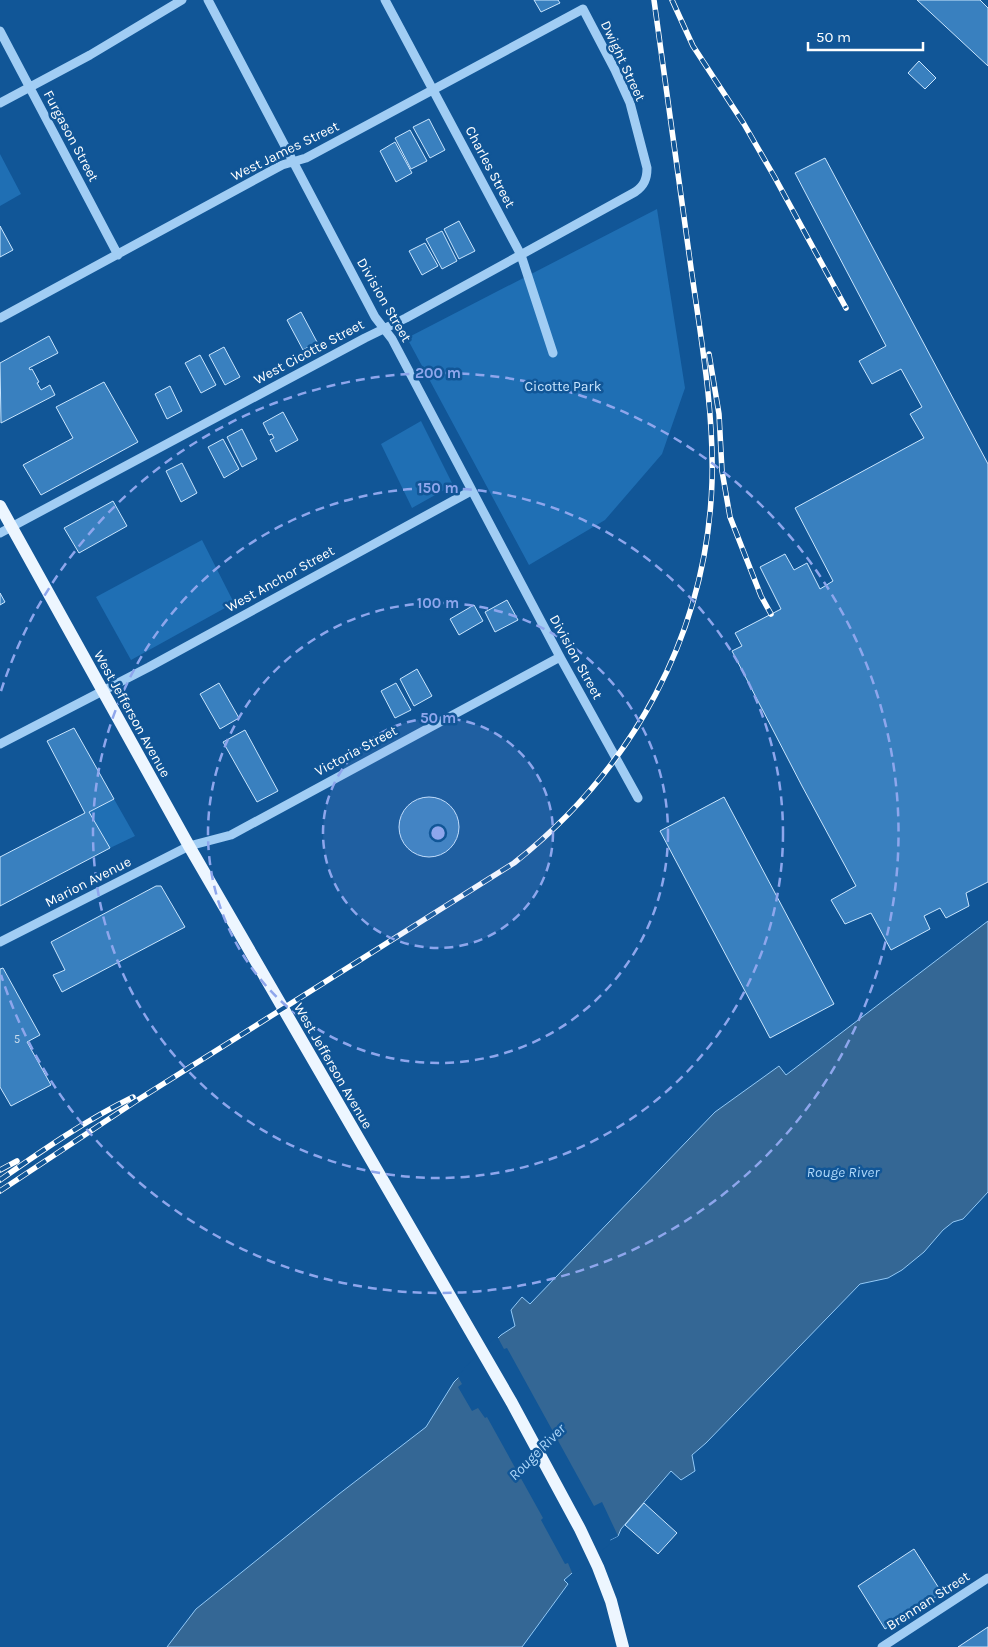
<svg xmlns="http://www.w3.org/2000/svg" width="988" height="1647" font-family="Karla,sans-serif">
	<rect width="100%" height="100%" fill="#115697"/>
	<path fill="#1f6fb4" d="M0 154 21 194 0 206Z
		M657 209 685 388 662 454 605 520 529 565 407 338Z
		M421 421 453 485 412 508 381 444Z
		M202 540 234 603 131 660 96 597Z
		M114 799 135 836 110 848 89 812Z"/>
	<path fill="#346795" stroke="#92c9f7" d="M988 921V1192L963 1219 953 1222 943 1230 924 1252 902 1270 888 1278 860 1284 706 1443 692 1455 695 1471 681 1480 671 1471 621 1529 618 1536 610 1540 564 1580 568 1584 522 1647H167L196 1609 339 1494 426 1427 454 1382 501 1335 515 1326 511 1310 522 1297 530 1304 715 1112 779 1066 786 1075Z"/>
	<path fill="#115697" d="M497 1336 504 1349 507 1348 594 1506 602 1502 618 1536 610 1540 611 1543 573 1575 568 1563 565 1564 541 1520 543 1518 487 1417 485 1418 478 1408 472 1411 458 1387 462 1384 457 1375 464 1370V1368Z"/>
	<path fill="#3980bf" stroke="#c9e5fe" d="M534 0H558L560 3 541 12Z
		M917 0H980L988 8V66Z
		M919 61 936 78 925 89 908 73Z
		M429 119 445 150 430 158 413 127Z
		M410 130 427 161 411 169 395 138Z
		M395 142 412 173 396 182 380 151Z
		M825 158 988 464V882L966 893 969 906 946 918 940 908 924 916 930 929 891 950 871 913 845 924 831 900 856 886 802 786 732 651 742 646 735 633 781 609 760 567 785 554 794 570 807 563 820 589 833 581 795 508 924 438 910 414 922 407 901 369 872 384 859 361 886 346 795 173Z
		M459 221 475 251 459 259 444 229Z
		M0 226 13 250 0 257Z
		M442 231 457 261 442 269 426 239Z
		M425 243 438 266 422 275 409 251Z
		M301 312 317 342 303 350 287 320Z
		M49 336 58 353 29 368 30 370 32 369 39 382 37 383 41 390 50 385 55 395 1 423 0 363Z
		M224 347 240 377 225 385 209 355Z
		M200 355 216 385 201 393 185 363Z
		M104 382 138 442 41 495 23 465 73 438 56 407Z
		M170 386 182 411 167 419 155 394Z
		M283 412 298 440 276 452 270 440 274 438 272 434 269 435 263 423Z
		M242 429 257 459 242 467 227 437Z
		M223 439 239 469 224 478 208 447Z
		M182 463 197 493 181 502 166 471Z
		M113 501 127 526 79 553 64 528Z
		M0 593 5 602 0 605Z
		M507 600 518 620 495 632 485 612Z
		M474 605 483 621 459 635 450 619Z
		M417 669 432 696 414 706 400 679Z
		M219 683 239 718 220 729 200 694Z
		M396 683 411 710 395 718 381 691Z
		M74 728 114 799 89 812 110 848 0 906V857L85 813 47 741Z
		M245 730 278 791 257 802 223 742Z
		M724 797 834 1004 770 1038 660 831Z
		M399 827a30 30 0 1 1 60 0a30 30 0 1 1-60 0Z
		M156 886H161L185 927 62 992 53 975 65 970 51 942Z
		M3 968 40 1035 27 1042 51 1085 11 1106 0 1087V969Z
		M644 1503 677 1533 658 1554 625 1525Z
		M914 1549 942 1593 885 1629 858 1586Z
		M988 1627V1647H958Z"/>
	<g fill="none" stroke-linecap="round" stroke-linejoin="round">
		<path stroke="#a1cdf4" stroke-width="9" d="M208 0 375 317 392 339 560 657 638 798
			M385 0 521 255 553 353
			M0 31 118 255
			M0 103 90 55 182 0
			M0 318 282 165 306 158 583 9 615 70 630 103 647 168C647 179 644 186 635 192L406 318 365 338 0 533
			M0 744 149 667 471 491
			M0 942 189 846 231 835 560 657
			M882 1647 988 1578"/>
		<path stroke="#edf6ff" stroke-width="12" d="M0 506 189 846 512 1403 580 1529 598 1567 611 1601 623 1647"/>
		<defs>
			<path id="rail" d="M672 0 693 46 744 124 774 176 846 308
				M709 354 719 414 722 471 730 517 761 596 771 614
				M0 1170 17 1161
				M0 1180C43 1150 86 1120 133 1097
				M0 1191 136 1101 514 863C632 770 707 634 712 482 714 410 701 339 691 268 679 179 666 89 654 0"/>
		</defs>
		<use href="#rail" stroke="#fff" stroke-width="5.5"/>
		<use href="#rail" stroke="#115697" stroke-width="4" stroke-dasharray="11" stroke-linecap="butt"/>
	</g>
	<circle cx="438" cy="833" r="115" fill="#8ea6ec" fill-opacity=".12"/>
	<g fill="none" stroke="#8ea6ec" stroke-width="2.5" stroke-dasharray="9 6">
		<circle cx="438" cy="833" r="115"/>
		<circle cx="438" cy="833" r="230"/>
		<circle cx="438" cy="833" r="345"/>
		<path d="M1 691A460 460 0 1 1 1 975"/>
	</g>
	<g text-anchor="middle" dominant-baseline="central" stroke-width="5" stroke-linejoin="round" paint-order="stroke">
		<g font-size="11" fill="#cedfef">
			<text x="17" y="1039">5</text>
		</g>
		<g font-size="14" fill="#fff" stroke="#115697">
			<text transform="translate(623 61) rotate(65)">Dwight Street</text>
			<text transform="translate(71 136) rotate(62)">Furgason Street</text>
			<text transform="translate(285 151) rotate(-26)">West James Street</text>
			<text transform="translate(490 167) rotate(62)">Charles Street</text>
			<text transform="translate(384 300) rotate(60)">Division Street</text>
			<text transform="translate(309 352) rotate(-28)">West Cicotte Street</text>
			<text transform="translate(280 579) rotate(-29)">West Anchor Street</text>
			<text transform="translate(576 657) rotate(61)">Division Street</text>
			<text transform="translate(132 714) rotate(61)">West Jefferson Avenue</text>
			<text transform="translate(356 751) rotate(-28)">Victoria Street</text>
			<text transform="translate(88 882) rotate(-27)">Marion Avenue</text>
			<text transform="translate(333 1066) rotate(60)">West Jefferson Avenue</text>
			<text transform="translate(928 1601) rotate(-33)">Brennan Street</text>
		</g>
		<g font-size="14" fill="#c9e5fe" stroke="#115697">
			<text x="563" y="386">Cicotte Park</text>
		</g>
		<g font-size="15" font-style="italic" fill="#add7fa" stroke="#115697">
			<text x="843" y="1172">Rouge River</text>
			<text transform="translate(537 1452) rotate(-45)">Rouge River</text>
		</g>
	</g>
	<circle cx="438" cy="833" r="8" fill="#8ea6ec" stroke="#115697" stroke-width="2.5"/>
	<g font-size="15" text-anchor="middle" font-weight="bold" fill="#8ea6ec" stroke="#115697" stroke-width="5" stroke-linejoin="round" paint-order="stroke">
		<text x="438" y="378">200 m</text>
		<text x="438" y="493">150 m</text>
		<text x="438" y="608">100 m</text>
		<text x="438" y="723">50 m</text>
	</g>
	<path d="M808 42v8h115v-8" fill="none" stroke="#ffffff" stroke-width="2.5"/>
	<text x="816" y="42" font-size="15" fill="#ffffff" stroke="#115697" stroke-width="4" paint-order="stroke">50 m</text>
</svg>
